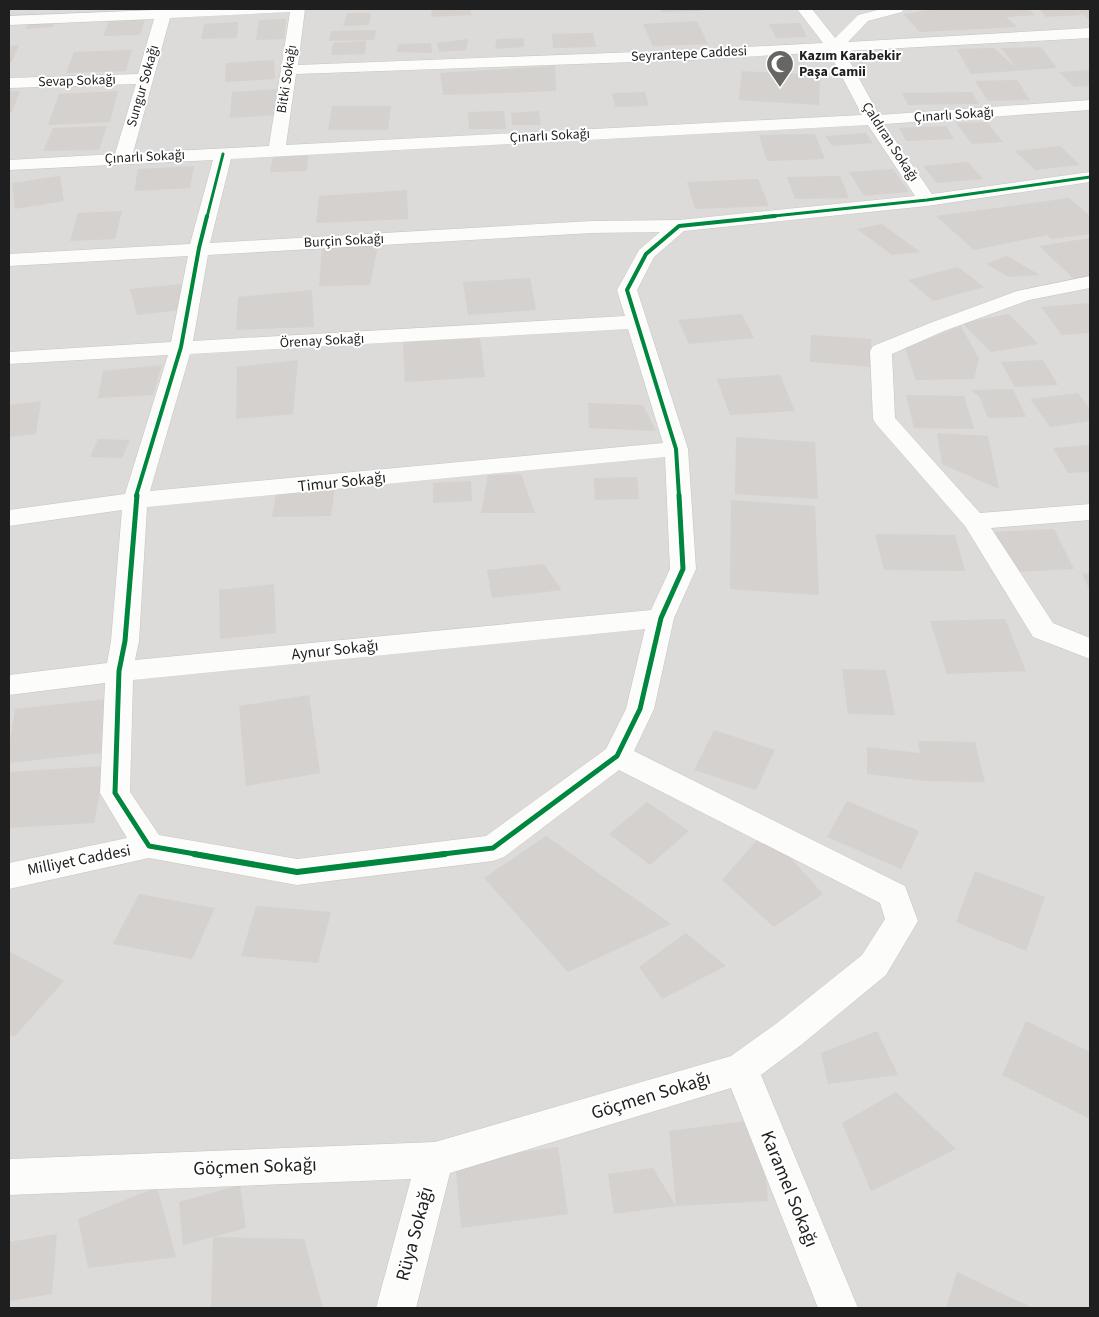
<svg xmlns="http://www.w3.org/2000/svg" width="1099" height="1317" font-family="'Source Sans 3',sans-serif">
	<rect width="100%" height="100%" fill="#edebe7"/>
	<path fill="#dcdbd9" d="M9 9H1090V1308H9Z"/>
	<path fill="#d4d1ce" d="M432 9H470L472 15 431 17Z
		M661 9H701L702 11 662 12Z
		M937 9H1029L1035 15 1006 17 1017 27 920 32 903 14Z
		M1039 9H1074L1082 15 1046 17Z
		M1075 9H1090V20Z
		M347 13H371L369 25 343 26Z
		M55 19 53 27 26 29 29 21Z
		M286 19 284 39 256 40 259 20Z
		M145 20 140 35 103 36 109 21Z
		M697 21 708 44 653 46 643 24Z
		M238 22 237 38 201 39 204 24Z
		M800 23 807 37 776 38 769 24Z
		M376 30 374 40 329 41 331 31Z
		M593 33 596 47 553 48 552 34Z
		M524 38V47L495 49 497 39Z
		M468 39 466 50 439 52 437 43Z
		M366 41 365 54 331 55 333 43Z
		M431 43 432 53 396 52 399 44Z
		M19 45 12 62H9V46Z
		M1041 47 1057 68 971 74 957 49 994 48 1017 69 1001 48Z
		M132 50 126 71 66 73 74 52Z
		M274 60 275 79 225 82 226 63Z
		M555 66 556 91 443 95 440 73Z
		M1090 70V86L1074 87 1059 72Z
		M742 71 820 75 819 105 739 100Z
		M1017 80 1030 100 988 101 975 81Z
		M277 89V115L230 118 232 92Z
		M9 91H20L12 112 9 113Z
		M118 91 110 122 48 125 59 94Z
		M645 92 649 106 615 107 612 93Z
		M972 92 979 104 908 105 902 93Z
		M332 106H391L388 130H328Z
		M504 111 506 129H469L468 112Z
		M539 111 541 125H512L511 113Z
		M987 122 1003 142 972 144 956 123Z
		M107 126 99 150 43 151 53 128Z
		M946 126 954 139 906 141 899 128Z
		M866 133 873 143 832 146 825 136Z
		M815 134 825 159 767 161 759 135Z
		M1060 146 1080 165 1035 170 1015 151Z
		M308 155 307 171 270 172 273 157Z
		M968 162 983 179 937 183 923 166Z
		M194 166 190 188 134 191 138 169Z
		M893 169 909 192 864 196 849 172Z
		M60 176 64 201 15 209 12 183Z
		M840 176 849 198 795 199 787 177Z
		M758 179 769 206 695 209 687 182Z
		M407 190 408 219 316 223 319 196Z
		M1069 198 1090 216V234L1051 239 1047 235 974 250 936 216Z
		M122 211 115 239 70 241 78 213Z
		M882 224 920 252 892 255 857 229Z
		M1090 238V277L1074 279 1039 246Z
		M378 245 370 285 319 286 322 248Z
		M1007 256 1040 275 1009 277 986 264Z
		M958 267 984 287 933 301 908 280Z
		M530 278 536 310 468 315 463 282Z
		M182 284 181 310 137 315 130 289Z
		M312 290 314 327 236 330 238 297Z
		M1090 303V333L1062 335 1041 307Z
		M742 314 754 338 689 344 678 320Z
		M1009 314 1038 344 991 352 962 323Z
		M961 326 979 359 974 379 916 380 905 348Z
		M811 335 871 339 872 367 810 362Z
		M480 338 485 377 405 382 403 342Z
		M298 360 293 414 236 419 237 367Z
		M1043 360 1058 385 1015 387 1001 362Z
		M162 365 153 395 98 398 103 371Z
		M780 375 795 411 730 415 717 379Z
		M1013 389 1026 417 988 418 979 396 970 390Z
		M1078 393 1090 409V421L1050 427 1030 399Z
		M906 395 964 396 974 429 914 428Z
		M41 401 36 434 9 437V405Z
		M588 403 643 405 656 431 589 428Z
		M937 433 988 436 999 489 942 464Z
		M736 437 815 442 818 499 735 494Z
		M98 439 130 440 122 458 90 457Z
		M1090 445V472L1068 473 1053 448Z
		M521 474 535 513H481L488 475Z
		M637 477 639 499 595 500 594 478Z
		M471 481 472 501 433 503V483Z
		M335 487 331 516 272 517 277 488Z
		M731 500 815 506 819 595 730 589Z
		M1054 529 1074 569 1014 572 995 532Z
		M875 534 955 535 965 571 884 570Z
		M544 564 562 590 492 598 487 570Z
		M1090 573V591L1082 574Z
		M274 584 276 633 220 639 219 590Z
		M1005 619 1026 671 947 674 930 621Z
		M842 669 886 670 895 715 848 714Z
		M309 695 320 773 246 786 239 706Z
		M106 699 101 753 9 763V749L15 709Z
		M714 730 775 750 756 790 694 770Z
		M918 741 975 742 985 782 925 781 867 774V747L920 753Z
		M105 766 94 823 9 828V772Z
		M847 801 919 831 901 869 827 837Z
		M647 802 689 831 650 865 609 834Z
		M766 830 823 894 774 927 722 880Z
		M546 836 671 924 568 972 484 878Z
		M975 871 1045 897 1026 951 956 922Z
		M139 894 215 908 192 959 113 944Z
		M256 906 331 912 318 963 241 956Z
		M686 933 726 966 662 999 639 967Z
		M9 951 64 981 14 1037 9 1034Z
		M1026 1021 1090 1052V1119L1002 1075Z
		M877 1031 898 1075 828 1084 821 1053Z
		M896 1092 956 1149 871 1191 842 1123Z
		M761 1119 768 1201 676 1206 614 1214 608 1174 653 1168 676 1206 669 1131Z
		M558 1147 568 1214 461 1228 455 1161Z
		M240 1185 246 1228 183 1245 179 1202Z
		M157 1187 176 1257 88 1268 78 1219Z
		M57 1234 52 1294 9 1301V1242Z
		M213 1237 304 1239 323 1308H211Z
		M957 1272 1033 1308H946Z"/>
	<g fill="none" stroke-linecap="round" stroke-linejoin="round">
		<defs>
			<path id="minor" d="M179 9H305L298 65 689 50 823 43 797 9H812L835 38 858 15 881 9H904L902 12 868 21 848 42 1090 28V38L844 51 879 115 1090 100V110L884 124 932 194 1090 172V182L927 206 684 231 654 257 637 290 688 449 696 569 674 618 654 709 634 751 905 886 918 921 886 975 801 1045 761 1075 858 1308H818L731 1088 450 1173 416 1308H376L411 1179 9 1195V1159L435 1142 731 1056 777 1023 862 955 885 919 880 903 619 770 504 857 493 861 297 885 149 858 9 889V863L127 838 100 793 105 683 9 695V675L107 663 111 641 122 510 9 526V510L125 494 168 355 9 364V352L171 342 188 256 9 266V254L190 244 213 160 9 170V160L115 154 136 84 9 88V78L138 74 154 19 9 25V16ZM290 12 269 146 133 153 170 18ZM829 52 862 115 286 145 296 74 689 60ZM868 125 915 196 679 220 592 221 210 243 231 159ZM660 232 639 250 617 290 625 316 193 341 208 255 592 233ZM628 329 663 443 150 491 190 354ZM665 457 670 569 651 610 135 660 139 641 147 507ZM645 629 626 709 606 749 486 836 297 859 159 835 130 792 133 680Z
				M1090 276V288L1029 300 944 331 892 354 895 418 980 513 1090 504V520L991 528 1053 623 1090 638V659L1033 637 965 526 876 424 873 419 870 351 873 346 930 323 1017 291Z"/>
		</defs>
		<use href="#minor" stroke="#c6c5c3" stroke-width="1"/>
		<use href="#minor" fill="#fcfcfb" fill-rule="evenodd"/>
		<defs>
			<path id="cycleway-far3" d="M207 217 223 154
				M764 217 927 200 1090 177"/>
			<path id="cycleway-far2" d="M136 496 181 347 199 248 207 216
				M679 496 676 449 627 290 646 254 679 226 775 216"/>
			<path id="cycleway-far1" d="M137 495 125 641 119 671 115 793 149 846 201 855
				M435 855 493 848 617 756 640 709 661 618 683 569 679 495"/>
			<path id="cycleway" d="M194 854 297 872 445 854"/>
		</defs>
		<use href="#cycleway-far3" stroke="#fff" stroke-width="5"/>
		<use href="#cycleway-far2" stroke="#fff" stroke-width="6"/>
		<use href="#cycleway-far1" stroke="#fff" stroke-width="8"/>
		<use href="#cycleway" stroke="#fff" stroke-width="9"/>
		<use href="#cycleway-far3" stroke="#00873e" stroke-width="3"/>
		<use href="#cycleway-far2" stroke="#00873e" stroke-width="4"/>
		<use href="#cycleway-far1" stroke="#00873e" stroke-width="5"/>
		<use href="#cycleway" stroke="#00873e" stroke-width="6"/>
	</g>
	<defs>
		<symbol id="mosque-pin" viewBox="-11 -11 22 30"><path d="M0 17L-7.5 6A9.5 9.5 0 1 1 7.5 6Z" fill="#676665" stroke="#fff"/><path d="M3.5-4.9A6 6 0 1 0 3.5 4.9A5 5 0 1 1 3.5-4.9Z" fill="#fff"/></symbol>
	</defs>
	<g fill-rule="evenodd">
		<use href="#mosque-pin" x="764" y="48" width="32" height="43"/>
	</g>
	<g text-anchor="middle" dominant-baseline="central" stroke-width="4" stroke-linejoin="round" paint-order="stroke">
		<g font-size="14" fill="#1f1f1f" stroke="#fff">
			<text transform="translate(689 54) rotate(-3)">Seyrantepe Caddesi</text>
			<text transform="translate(287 79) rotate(-81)">Bitki Sokağı</text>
			<text transform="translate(77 81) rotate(-2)">Sevap Sokağı</text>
			<text transform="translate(143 86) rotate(-74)">Sungur Sokağı</text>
			<text transform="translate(954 115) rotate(-4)">Çınarlı Sokağı</text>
			<text transform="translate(550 136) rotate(-3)">Çınarlı Sokağı</text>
			<text transform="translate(890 142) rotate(57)">Çaldıran Sokağı</text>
			<text transform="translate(145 157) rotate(-3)">Çınarlı Sokağı</text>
			<text transform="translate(344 241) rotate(-3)">Burçin Sokağı</text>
			<text transform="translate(322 341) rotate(-3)">Örenay Sokağı</text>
		</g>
		<g font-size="14" font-weight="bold" fill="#1f1f1f" stroke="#fff" text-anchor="start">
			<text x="799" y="56">Kazım Karabekir<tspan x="799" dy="16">Paşa Camii</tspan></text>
		</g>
		<g font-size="16" fill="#1f1f1f" stroke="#fff">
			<text transform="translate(342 482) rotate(-6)">Timur Sokağı</text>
			<text transform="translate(335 650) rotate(-6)">Aynur Sokağı</text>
			<text transform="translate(79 860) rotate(-11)">Milliyet Caddesi</text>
		</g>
		<g font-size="19" fill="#1f1f1f" stroke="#fff">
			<text transform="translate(651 1096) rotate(-17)">Göçmen Sokağı</text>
			<text transform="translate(255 1167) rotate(-2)">Göçmen Sokağı</text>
			<text transform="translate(789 1189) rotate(68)">Karamel Sokağı</text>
			<text transform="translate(415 1234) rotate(-75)">Rüya Sokağı</text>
		</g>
	</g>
	<rect width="1099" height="1317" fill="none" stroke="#1f1f1f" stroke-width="20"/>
</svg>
